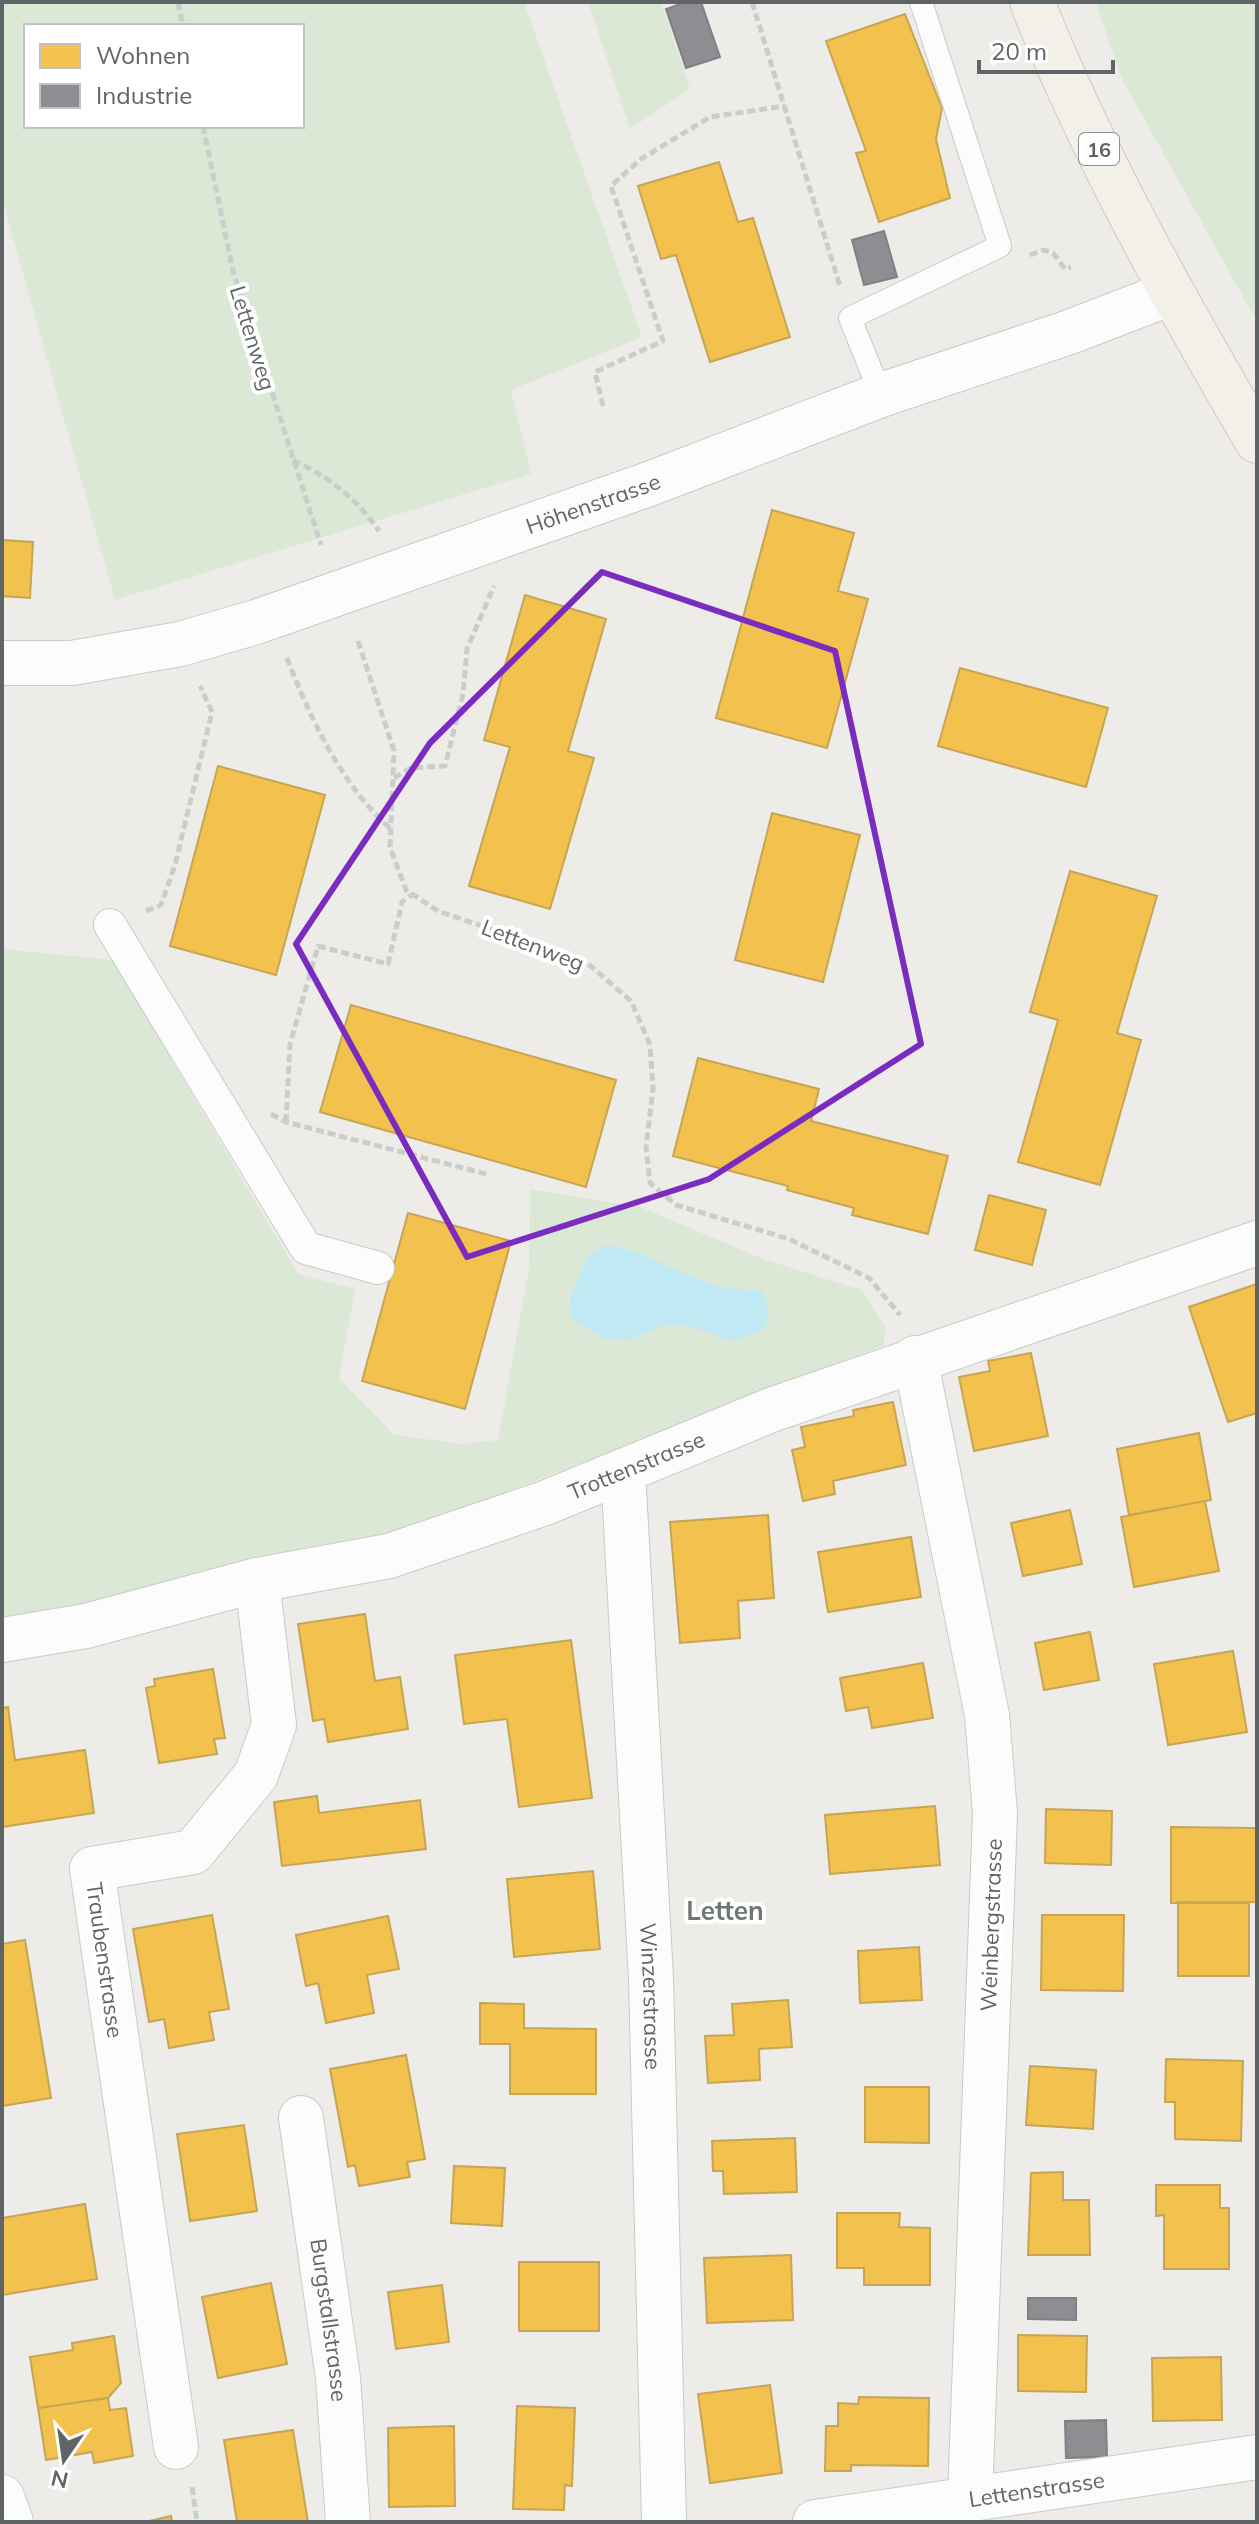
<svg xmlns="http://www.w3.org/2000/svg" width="1259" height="2524" font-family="Mulish,sans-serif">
	<rect width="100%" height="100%" fill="#eeece9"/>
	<path fill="#dbe8d6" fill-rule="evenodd" d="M2 2H524L642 337 511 390 531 474 115 600 2 199ZM26 26H302V126H26Z
		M588 2H661L690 89 630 129Z
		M1096 2H1257V322L1121 77Z
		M2 949 113 960 298 1274 355 1289 339 1378 394 1435 463 1444 498 1440 529 1268 530 1189 640 1207 763 1259 861 1290 885 1327 884 1345 421 1525 323 1557 2 1624Z"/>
	<path fill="#c1e9f4" d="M605 1245C645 1249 674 1273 713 1284 729 1289 747 1289 763 1291L769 1314 763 1330 732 1341 690 1326 664 1325 630 1340 605 1339 571 1319 570 1299 588 1255Z"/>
	<path fill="#f2c14e" stroke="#c6a555" stroke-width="2" d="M905 14 942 108 936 139 950 198 879 222 856 153 866 151 826 41Z
		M719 162 738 222 753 218 790 337 710 362 676 255 661 259 638 186Z
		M772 510 854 533 838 591 868 599 827 748 716 718Z
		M2 540 33 542 30 598 2 596Z
		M525 595 606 619 568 751 594 758 550 909 469 886 510 747 484 740Z
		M960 668 1108 708 1086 787 938 746Z
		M218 766 325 795 276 975 170 946Z
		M772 813 860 835 823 982 735 960Z
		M1070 871 1157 896 1117 1033 1141 1040 1100 1185 1018 1162 1058 1020 1030 1012Z
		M351 1005 616 1080 586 1187 320 1112Z
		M698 1058 819 1089 811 1121 948 1156 928 1234 852 1215 854 1208 787 1190 788 1186 673 1156Z
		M989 1195 1046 1210 1032 1265 975 1250Z
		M408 1213 511 1241 465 1409 362 1381Z
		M1257 1284V1413L1228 1422 1189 1307Z
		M1031 1353 1048 1436 974 1451 959 1377 990 1371 988 1361Z
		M893 1402 906 1465 833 1481 835 1494 803 1501 792 1450 805 1447 801 1427 854 1416 853 1410Z
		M1199 1433 1211 1500 1129 1515 1117 1449Z
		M1205 1501 1219 1571 1134 1587 1121 1517Z
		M1070 1510 1082 1564 1023 1576 1011 1523Z
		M768 1515 774 1598 738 1601 740 1638 680 1643 670 1522Z
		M911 1537 921 1597 828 1612 818 1552Z
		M365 1614 375 1681 400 1677 408 1729 328 1742 324 1719 313 1721 298 1624Z
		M1090 1632 1099 1680 1044 1690 1035 1643Z
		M571 1640 592 1798 519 1807 507 1719 464 1724 455 1655Z
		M1233 1651 1247 1732 1168 1745 1154 1664Z
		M923 1663 933 1718 872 1728 868 1707 846 1711 840 1678Z
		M213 1669 225 1738 214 1739 217 1754 159 1763 146 1688 155 1686 154 1679Z
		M8 1707 15 1760 85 1750 94 1813 2 1827V1708Z
		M317 1796 319 1813 420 1800 426 1849 282 1866 274 1802Z
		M935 1806 940 1865 830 1874 825 1815Z
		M1046 1809 1112 1811 1111 1865 1045 1863Z
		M1171 1827 1257 1828V1902L1171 1903Z
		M593 1871 600 1949 514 1957 507 1879Z
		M1178 1902 1249 1903V1976H1178Z
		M212 1915 229 2009 209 2012 214 2040 169 2048 164 2019 149 2022 133 1929Z
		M1042 1915H1124L1123 1991 1041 1990Z
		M388 1916 399 1969 367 1975 374 2013 326 2023 318 1983 306 1986 296 1935Z
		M25 1940 51 2098 2 2106V1944Z
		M919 1947 922 2000 860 2003 858 1951Z
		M788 2000 792 2047 759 2049 760 2080 708 2083 705 2036 734 2035 732 2004Z
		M480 2003 524 2004V2028L596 2029V2094H510V2044H480Z
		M406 2055 425 2159 407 2162 410 2177 359 2186 355 2165 348 2167 330 2069Z
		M1166 2059 1243 2061 1241 2141 1175 2139V2102H1165Z
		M1030 2066 1096 2070 1093 2129 1026 2125Z
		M865 2087H929V2143L865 2142Z
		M244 2125 257 2211 190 2221 177 2134Z
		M795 2138 797 2192 724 2194 723 2171H713L712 2141Z
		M454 2166 505 2168 502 2226 451 2223Z
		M1063 2172V2200H1089L1090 2255H1028L1031 2173Z
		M1156 2185H1220V2208H1229V2269H1164V2215L1156 2216Z
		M85 2204 97 2279 2 2295V2218Z
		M837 2213H900L899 2227 930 2228V2285H864V2268H837Z
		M791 2255 793 2320 707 2323 704 2258Z
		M519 2262H599V2331H519Z
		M271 2283 287 2364 218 2378 202 2297Z
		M442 2285 449 2342 396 2349 388 2292Z
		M1018 2335 1087 2336 1086 2392 1018 2391Z
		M114 2336 121 2383 108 2398 38 2408 30 2357 73 2350 72 2343Z
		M1221 2357 1222 2420 1153 2421 1152 2358Z
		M770 2385 782 2473 710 2483 698 2394Z
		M859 2397 929 2398 928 2466 851 2465V2471H825L826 2426H838V2403L858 2404Z
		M108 2398 110 2410 126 2408 133 2456 94 2463 92 2452 46 2460 38 2408Z
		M517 2406 575 2408 572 2486 565 2485 564 2510 513 2509Z
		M454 2426 455 2506 389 2507 388 2428Z
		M293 2430 308 2522H237L224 2440Z
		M171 2516 172 2522H145Z"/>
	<path fill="#8d8d92" stroke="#7f8185" stroke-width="2" d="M686 2H701L720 57 686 68 666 9Z
		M884 231 897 277 864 285 852 240Z
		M1028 2298H1076V2320L1028 2319Z
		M1106 2420 1107 2457 1066 2458 1065 2421Z"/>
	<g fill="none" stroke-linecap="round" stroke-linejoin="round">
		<defs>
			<path id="service" d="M881 395 850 318 1000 246 921 2"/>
			<path id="pedestrian" d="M110 925 306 1248 378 1268"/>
			<g id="minor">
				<path id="s1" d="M2 663H72L180 644 256 622 649 484 881 395 1067 333 1171 293"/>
				<path d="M915 1358 987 1715 995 1813 970 2499"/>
				<path id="s2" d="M623 1471 651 1978 664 2522"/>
				<path id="s3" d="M2 1640 86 1626 257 1580 389 1556 545 1503 771 1410 1257 1243"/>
				<path id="s4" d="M301 2118 338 2378 348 2522"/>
				<path d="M176 2447 92 1869 193 1852 256 1775 274 1725 257 1580"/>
				<path d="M2 2497 11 2522"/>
				<path id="s5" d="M815 2522 1257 2457"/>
			</g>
			<path id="primary" d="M1032 2C1093 155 1174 299 1257 441"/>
		</defs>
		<use href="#service" stroke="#cacac9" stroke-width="24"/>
		<use href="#pedestrian" stroke="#cacac9" stroke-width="34"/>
		<use href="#minor" stroke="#cacac9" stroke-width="46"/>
		<use href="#primary" stroke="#d4c7b9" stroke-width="46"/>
		<path stroke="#c9ceca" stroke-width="5" stroke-dasharray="8 4" stroke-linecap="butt" d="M178 2 183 26
			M752 2 840 286
			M203 126 233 271 321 545
			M1030 255 1044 250 1053 253 1065 269 1071 267
			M603 406 595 372 663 341 611 186 641 159 710 117 785 106
			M293 460C329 477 356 498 379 531
			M358 641 394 751 390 847 406 890 438 911 585 961 631 1001 650 1045 653 1089 646 1147 650 1183 676 1205 789 1239 869 1278 900 1315
			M287 658C310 718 342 786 391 829
			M394 778 411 768 445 766 463 694 467 649 494 586
			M146 911 161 905 175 865 212 712 200 686
			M271 1114 286 1122 490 1175
			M286 1122 290 1044 318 946 388 964 402 902 413 894
			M192 2487 197 2522"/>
		<use href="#service" stroke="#fcfcfc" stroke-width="22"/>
		<use href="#pedestrian" stroke="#fcfcfc" stroke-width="32"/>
		<use href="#minor" stroke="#fcfcfc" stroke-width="44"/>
		<use href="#primary" stroke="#f3efe9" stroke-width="44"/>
	</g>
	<path fill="none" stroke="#7b2cbf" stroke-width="6" stroke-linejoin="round" d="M602 572 835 651 921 1044 709 1179 467 1257 296 944 430 743Z"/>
	<g text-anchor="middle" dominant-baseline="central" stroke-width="8" stroke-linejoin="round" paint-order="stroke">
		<rect fill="#fff" stroke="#8f9294" stroke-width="2" x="1079" y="133" width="40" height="32" rx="6"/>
		<g font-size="20" font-weight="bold" fill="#5f6466">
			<text x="1099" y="149">16</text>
		</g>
		<g font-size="22" fill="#5f6466" stroke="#fff">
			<text transform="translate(253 338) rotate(73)">Lettenweg</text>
			<text stroke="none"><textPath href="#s1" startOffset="616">Höhenstrasse</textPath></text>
			<text transform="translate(533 945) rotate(21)">Lettenweg</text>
			<text stroke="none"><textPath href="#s3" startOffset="660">Trottenstrasse</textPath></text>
			<text transform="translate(991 1925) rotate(-88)">Weinbergstrasse</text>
			<text transform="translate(105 1960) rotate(82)">Traubenstrasse</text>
			<text stroke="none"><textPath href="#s2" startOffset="526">Winzerstrasse</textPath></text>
			<text stroke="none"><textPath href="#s4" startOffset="204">Burgstallstrasse</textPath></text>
			<text stroke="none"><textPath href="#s5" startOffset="224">Lettenstrasse</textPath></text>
		</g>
		<g font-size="26" font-weight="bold" fill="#707678" stroke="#fff">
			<text x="725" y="1910">Letten</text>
		</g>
	</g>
	<rect width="1259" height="2524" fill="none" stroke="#5f6466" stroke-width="8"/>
	<rect x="24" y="24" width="280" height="104" fill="#ffffff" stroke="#bfc1c2" stroke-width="2"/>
	<rect x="40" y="44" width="40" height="24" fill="#f2c14e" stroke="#bfc1c2" stroke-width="2"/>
	<text x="96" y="64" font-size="24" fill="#5f6466">Wohnen</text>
	<rect x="40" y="84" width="40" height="24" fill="#8d8d92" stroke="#bfc1c2" stroke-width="2"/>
	<text x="96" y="104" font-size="24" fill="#5f6466">Industrie</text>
	<g transform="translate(64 2460) rotate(193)" stroke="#ffffff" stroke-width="6" paint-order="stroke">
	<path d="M0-6L14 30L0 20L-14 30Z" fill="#5f6466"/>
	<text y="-12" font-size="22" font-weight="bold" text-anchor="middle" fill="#5f6466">N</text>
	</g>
	<path d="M979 60v12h134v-12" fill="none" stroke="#5f6466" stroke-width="4"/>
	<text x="991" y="60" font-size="24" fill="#5f6466" stroke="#ffffff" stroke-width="6" paint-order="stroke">20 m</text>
</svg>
